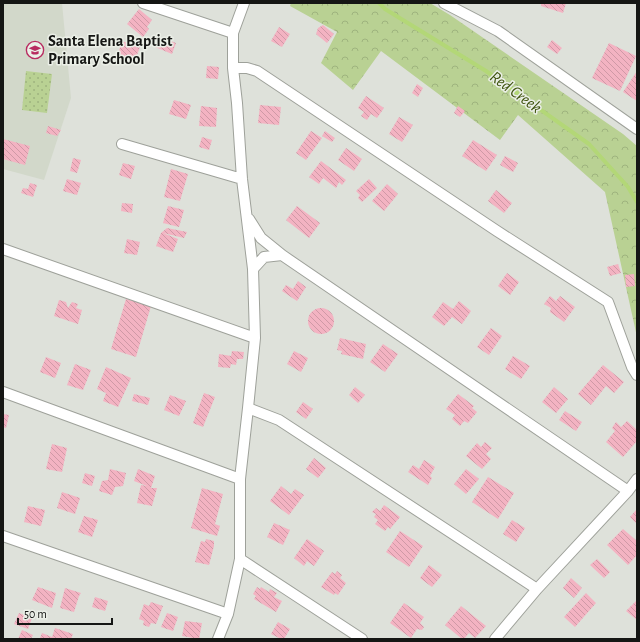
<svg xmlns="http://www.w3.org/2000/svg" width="640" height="642" font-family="'Alegreya Sans',sans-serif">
	<defs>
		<pattern id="forest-crowns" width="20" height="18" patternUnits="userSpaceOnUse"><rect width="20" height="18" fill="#b9d193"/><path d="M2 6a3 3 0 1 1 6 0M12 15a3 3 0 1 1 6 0" fill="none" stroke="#9eb37e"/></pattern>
		<pattern id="park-dots" width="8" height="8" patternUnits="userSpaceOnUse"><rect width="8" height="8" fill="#b9d193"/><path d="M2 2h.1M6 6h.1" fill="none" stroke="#9eb37e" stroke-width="1.8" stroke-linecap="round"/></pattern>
		<pattern id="building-back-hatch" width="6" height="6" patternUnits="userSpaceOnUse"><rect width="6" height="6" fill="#f3b3c2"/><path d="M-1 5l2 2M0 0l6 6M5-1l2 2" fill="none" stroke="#cf99a6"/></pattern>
	</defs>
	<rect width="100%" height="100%" fill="#dee1da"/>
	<path fill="#d2d8ca" d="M3 3H62L71 98 44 180 3 169Z"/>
	<path fill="url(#forest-crowns)" d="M291 3H430L450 15 623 134 637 146V337L605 192 518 115 500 140 381 51 353 90 321 63 337 32 290 6Z"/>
	<path fill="url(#park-dots)" d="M26 71 52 74 47 113 22 110Z"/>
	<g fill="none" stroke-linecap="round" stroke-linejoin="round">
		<path stroke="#b3d777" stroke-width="4" d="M379 3 385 9 486 71 589 144 628 187 637 202"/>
	</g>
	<path fill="url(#building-back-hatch)" d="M541 3H566L563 13 541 6Z
		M139 9 152 20 147 27 149 29 143 37 127 24Z
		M323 25 334 34 327 43 316 34 318 28Z
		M279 27 290 34 282 47 271 41Z
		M159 37 176 43 172 54 155 47Z
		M552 40 562 48 557 54 547 47Z
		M122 41 140 47 134 63 117 57Z
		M609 43 636 56 620 91 592 78Z
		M207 66 219 67 218 79 206 78Z
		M637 71V101L623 92Z
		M417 84 423 88 418 97 412 93Z
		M366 96 384 108 377 118 371 114 367 120 361 116 364 112 358 108Z
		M174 100 191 105 186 119 169 114Z
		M260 105 281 107 279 125 258 123Z
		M201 106 217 108 216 127 199 126Z
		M458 106 465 111 460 117 454 113Z
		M399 117 413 125 402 142 389 134Z
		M48 126 61 130 57 136 46 133Z
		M311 131 322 138 306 160 296 153Z
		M325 131 335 138 332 142 322 136Z
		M202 137 212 140 209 150 199 147Z
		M3 139 30 146 25 165 3 159Z
		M473 140 497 155 486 171 462 156Z
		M346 148 362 159 354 171 338 160Z
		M505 156 518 163 513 172 500 165Z
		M73 158 81 160 77 173 70 171Z
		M321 161 346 180 342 185 339 182 336 188 323 178 319 184 309 177Z
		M123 163 135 166 131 179 119 175Z
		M171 169 188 174 180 201 164 197Z
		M67 179 81 183 77 195 63 191Z
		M369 179 377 188 362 202 358 198 360 195 356 191Z
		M30 183 37 185 33 197 21 193 23 188 28 189Z
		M387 184 398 194 384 211 372 201Z
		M496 190 512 203 504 213 488 201Z
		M122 203 133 204 132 213 121 211Z
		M168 206 184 210 179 227 163 223Z
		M297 206 320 223 309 238 286 220Z
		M167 228 187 232 184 238 163 233 178 239 173 252 156 246 161 233Z
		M127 239 140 242 137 255 124 253Z
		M618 264 621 273 610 276 607 267Z
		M507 273 519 282 510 295 498 286Z
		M634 274 635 286 626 287 625 275Z
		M298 281 306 287 297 301 282 291 286 285 293 289Z
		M550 296 556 301 560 296 575 307 564 322 550 312 551 308 544 304Z
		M126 299 151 306 136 357 111 349Z
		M59 300 66 302 68 308 72 302 78 304 76 308 82 310 78 324 54 316Z
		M459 301 471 311 462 324 452 317 444 326 432 317 443 302 453 309Z
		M308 321a13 13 0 1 1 26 0a13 13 0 1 1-26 0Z
		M491 328 502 336 489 355 477 347Z
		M340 338 366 344 363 359 341 354 342 351 337 350Z
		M383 344 398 354 385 372 370 362Z
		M232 351 244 352 243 359H237L236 365 231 364 230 368 218 367 219 354 231 356Z
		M294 351 308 358 301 372 287 364Z
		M513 356 530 366 521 379 505 369Z
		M46 357 61 363 55 378 40 372Z
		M75 364 91 370 83 390 67 385Z
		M603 365 624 382 614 393 606 386 591 405 578 394Z
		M106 367 131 378 118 407 103 401 106 393 97 389Z
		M355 387 365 395 358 403 349 395Z
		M554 387 568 399 556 413 542 402Z
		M204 393 215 397 203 427 193 423Z
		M134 394 150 398 148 405 132 401Z
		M458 394 474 406 472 408 477 412 468 423 464 421 460 426 452 419 455 415 446 409Z
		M170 395 186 401 179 416 164 410Z
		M303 402 313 409 306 419 296 412Z
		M565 411 582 422 576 431 559 420Z
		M3 414 9 415 6 428 3 427Z
		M627 421 637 430V441L623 457 606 442 615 431 612 428 616 422 621 427Z
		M485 442 492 448 486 454 491 459 482 469 466 456 477 443 481 447Z
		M52 444 67 448 62 472 46 469Z
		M314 458 326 468 318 478 306 469Z
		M424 460 435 467 430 476 432 478 428 485 408 472 413 465 419 469Z
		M110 469 126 473 123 486 115 487 112 495 99 491 102 481 108 480Z
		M138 469 155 476 151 488H157L152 506 137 503 141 485 147 486 134 481Z
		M466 469 479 479 466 494 454 484Z
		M85 473 95 476 92 486 82 483Z
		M488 477 514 493 498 519 472 502Z
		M281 486 291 494 295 489 304 495 289 515 270 501Z
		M202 488 223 494 215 524 220 526 217 536 191 528Z
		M62 492 80 498 75 514 57 508Z
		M384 505 400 517 390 529 388 527 385 531 375 524 378 520 374 517 376 514 372 512 376 508 380 511Z
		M28 506 45 510 41 526 24 522Z
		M637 509V524L630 517Z
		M84 516 98 520 92 537 78 532Z
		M512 520 525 528 516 542 503 534Z
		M274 523 290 530 283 545 267 537Z
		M623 529 637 541V555L628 565 607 545Z
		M400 531 423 546 409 567 386 552Z
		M206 539 214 541V546L209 565 195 562 201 541 205 542Z
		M307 539 324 551 314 566 307 561 304 566 294 558Z
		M597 559 610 572 604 578 590 565Z
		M429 565 442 575 432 587 420 578Z
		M337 571 342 575 340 578 346 583 338 595 335 593 334 595 321 587 332 572 335 574Z
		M571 578 582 588 574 598 563 588Z
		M38 587 56 593 52 608 32 600Z
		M257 587 260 589 261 587 269 592 270 589 277 593 274 597 282 601 276 612 254 599 256 596 253 594Z
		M65 588 81 593 79 596 74 612 60 608Z
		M586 593 596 603 575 627 564 617Z
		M95 597 108 601 105 611 92 607Z
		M636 601 637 602V620L626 611Z
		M151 602 163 606 156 624 151 623 149 627 143 625 144 621 139 619 144 604 149 606Z
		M404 603 424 617 420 623 424 627 422 630 417 629 411 638 390 623Z
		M461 606 486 626 475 638 469 633 464 639H462L445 625Z
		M19 613 32 618 28 629 14 624Z
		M167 613 178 617 173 631 161 627Z
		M185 621 202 623 199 639 182 636Z
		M278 622 290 629 284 639H281L271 634Z
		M55 628 73 634 71 639 40 638 42 633 52 637Z
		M22 630 33 635 31 639H18Z"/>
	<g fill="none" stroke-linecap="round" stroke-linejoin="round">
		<defs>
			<path id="minor" d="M143 3 233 33
				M444 3 498 31 637 129
				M233 68H247L257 71 497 231 608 302 632 367 637 375
				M122 144 242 179
				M249 219 261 238 282 255 628 491
				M3 249 255 338
				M253 269 264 257 282 255
				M3 392 240 479
				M248 408 279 420 537 589
				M3 536 228 614
				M240 559 362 639
				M218 639 228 614 240 559V479L248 408 255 338 253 269 242 179 237 103 233 68V33L244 3
				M495 639 537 589 628 491 637 479"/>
		</defs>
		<use href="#minor" stroke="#9ea19a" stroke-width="12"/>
		<use href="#minor" stroke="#fff" stroke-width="10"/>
	</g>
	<defs>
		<symbol id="school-ring" viewBox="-11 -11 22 22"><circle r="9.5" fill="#ebefe7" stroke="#b82b60" stroke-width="1.5"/><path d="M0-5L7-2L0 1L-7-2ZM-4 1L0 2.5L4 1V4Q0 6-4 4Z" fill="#b82b60"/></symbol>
	</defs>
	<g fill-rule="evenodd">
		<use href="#school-ring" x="25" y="40" width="20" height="20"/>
	</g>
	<g text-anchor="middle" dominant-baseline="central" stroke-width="3" stroke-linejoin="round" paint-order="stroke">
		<g font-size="16" font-weight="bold" fill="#151614" stroke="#ebefe7" text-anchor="start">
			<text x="48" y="41">Santa Elena Baptist<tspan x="48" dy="18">Primary School</tspan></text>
		</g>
		<g font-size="17" font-style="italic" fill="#3f540f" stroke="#ebefe7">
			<text transform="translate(516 92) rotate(36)">Red Creek</text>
		</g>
	</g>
	<rect width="640" height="642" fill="none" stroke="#151614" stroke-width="8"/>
	<path d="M18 618v6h94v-6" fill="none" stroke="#151614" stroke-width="2"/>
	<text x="24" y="618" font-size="12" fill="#151614" stroke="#ebefe7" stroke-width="3" paint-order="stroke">50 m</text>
</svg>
